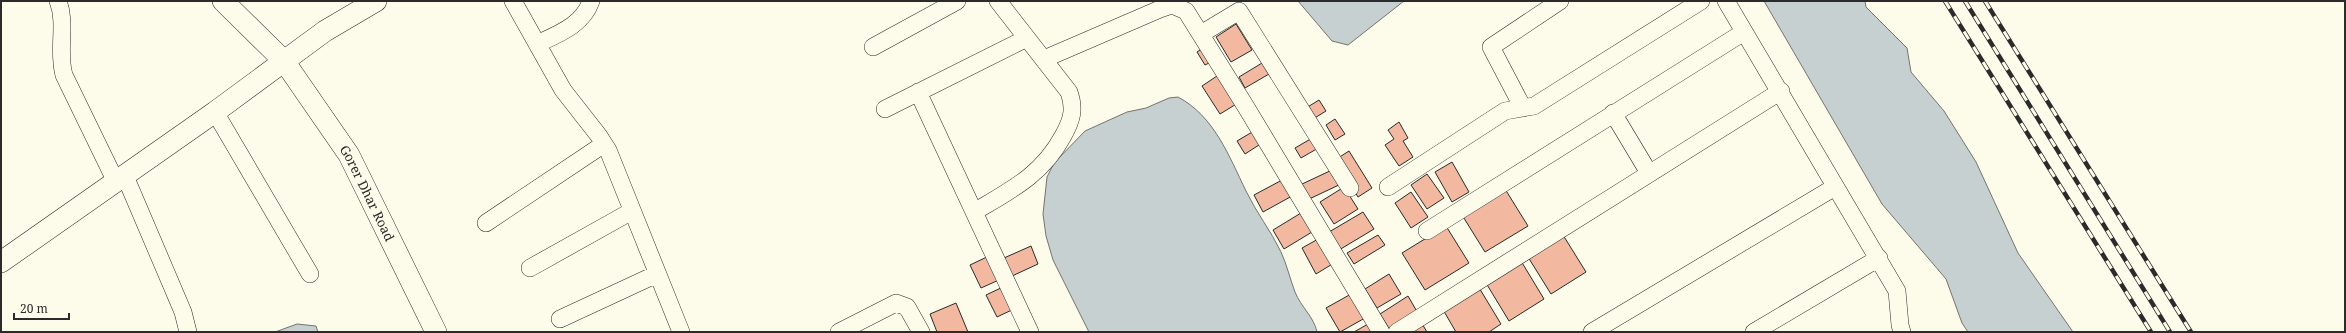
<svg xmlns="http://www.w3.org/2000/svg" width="2346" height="333" font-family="'Noto Serif',serif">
	<rect width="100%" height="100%" fill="#fdfbea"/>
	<path fill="#c7d0d0" stroke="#74746e" d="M1298 1H1404L1348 45 1332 41Z
		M1764 1H1865L1866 7 1907 48 1911 72 1944 111 1976 162 2018 253 2073 332H1968L1962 323 1946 279 1882 204Z
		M1178 97C1214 116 1229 156 1246 191 1256 212 1271 231 1281 252 1287 265 1290 279 1295 292 1301 307 1314 317 1317 332H1089L1053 260 1046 236 1043 214 1047 177 1054 163 1085 131 1127 112 1146 108 1169 98Z
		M297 324 316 326 318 332H275Z"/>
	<path fill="#f2b8a0" stroke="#2b2b2b" d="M1236 24 1252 50 1231 62 1216 37Z
		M1206 46 1215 60 1205 65 1197 52Z
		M1262 63 1269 74 1245 88 1239 77Z
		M1220 74 1238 103 1220 114 1202 86Z
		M1319 100 1326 111 1313 119 1306 108Z
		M1335 119 1345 134 1335 140 1326 125Z
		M1399 122 1408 138 1403 141 1413 157 1399 166 1385 145 1394 139 1388 130Z
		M1254 131 1262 143 1245 154 1237 141Z
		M1314 137 1320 147 1301 158 1295 148Z
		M1349 151 1372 188 1358 197 1335 160Z
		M1452 162 1469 192 1452 202 1435 172Z
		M1334 169 1341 184 1307 200 1300 185Z
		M1427 174 1444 198 1427 209 1411 185Z
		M1284 179 1292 196 1263 212 1254 195Z
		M1344 187 1358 209 1334 224 1320 202Z
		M1505 189 1528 226 1485 252 1462 215Z
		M1411 192 1428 217 1411 228 1395 203Z
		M1363 212 1374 229 1339 250 1329 232Z
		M1301 213 1312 232 1284 249 1273 230Z
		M1446 226 1469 263 1425 290 1402 253Z
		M1378 235 1385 245 1354 264 1347 253Z
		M1563 235 1586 272 1551 294 1528 257Z
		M1320 238 1334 263 1316 274 1302 248Z
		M1031 246 1038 264 1012 276 1004 258Z
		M991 255 1001 279 981 288 970 265Z
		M1521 261 1544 299 1509 321 1486 283Z
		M1389 274 1401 294 1377 308 1365 289Z
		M1005 286 1016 308 997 317 986 295Z
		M1478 286 1501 324 1489 332H1456L1442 308Z
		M1351 294 1365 318 1340 332 1326 308Z
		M1408 296 1419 315 1391 332 1380 314Z
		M956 303 968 332H937L930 314Z
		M1421 322 1427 332H1405Z
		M1368 324 1373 332H1354Z"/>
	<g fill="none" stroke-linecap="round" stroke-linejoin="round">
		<defs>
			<path id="minor" d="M58 1C67 24 57 51 64 75L116 182
				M513 1 563 90 599 136 608 150 681 332
				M1726 1 1897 291 1900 325 1902 332
				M1201 34 1239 11 1350 188
				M537 44C558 34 583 25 591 1
				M873 47 957 1
				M1044 59 1160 9 1172 5 1186 11 1246 107 1381 332
				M918 92 1030 332
				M1523 108 1491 47 1560 1
				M885 109 1027 38
				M215 112 310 274
				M1613 113 1649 173
				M125 176 183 312 188 332
				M1388 187 1505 111 1534 106 1701 1
				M974 212C1011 190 1042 175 1063 136 1072 120 1075 109 1069 92L998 1
				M486 223 604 144
				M1427 231 1744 32
				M530 268 632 211
				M560 319 657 274
				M839 332 896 303 907 307 921 332
				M1397 332 1781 91
				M1592 332 1835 187
				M1754 332 1879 258"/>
			<g id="tertiary">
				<path id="s1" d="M223 1 284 61 349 155 436 332"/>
				<path d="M1 262 215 112 325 31 376 1"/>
			</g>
		</defs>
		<use href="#minor" stroke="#2b2b2b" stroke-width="18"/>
		<use href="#tertiary" stroke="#2b2b2b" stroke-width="22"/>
		<use href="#minor" stroke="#fdfbea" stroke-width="17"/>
		<use href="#tertiary" stroke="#fdfbea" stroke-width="21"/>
		<defs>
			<path id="rail" d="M1945 1 2151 332
				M1965 1 2170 332
				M1985 1 2191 332"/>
		</defs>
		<use href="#rail" stroke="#2b2b2b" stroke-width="4.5"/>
		<use href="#rail" stroke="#fdfbea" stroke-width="3" stroke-dasharray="9" stroke-linecap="butt"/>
	</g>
	<g text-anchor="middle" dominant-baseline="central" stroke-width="3" stroke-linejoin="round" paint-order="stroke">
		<g font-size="13" fill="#2b2b2b" stroke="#fdfbea">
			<text stroke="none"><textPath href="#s1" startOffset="242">Gorer Dhar Road</textPath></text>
		</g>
	</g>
	<rect width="2346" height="333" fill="none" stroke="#2b2b2b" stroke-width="4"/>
	<path d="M14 313v6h55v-6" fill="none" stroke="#2b2b2b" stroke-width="2"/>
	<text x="20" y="313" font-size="12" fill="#2b2b2b" stroke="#fdfbea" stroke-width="3" paint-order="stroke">20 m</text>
</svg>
